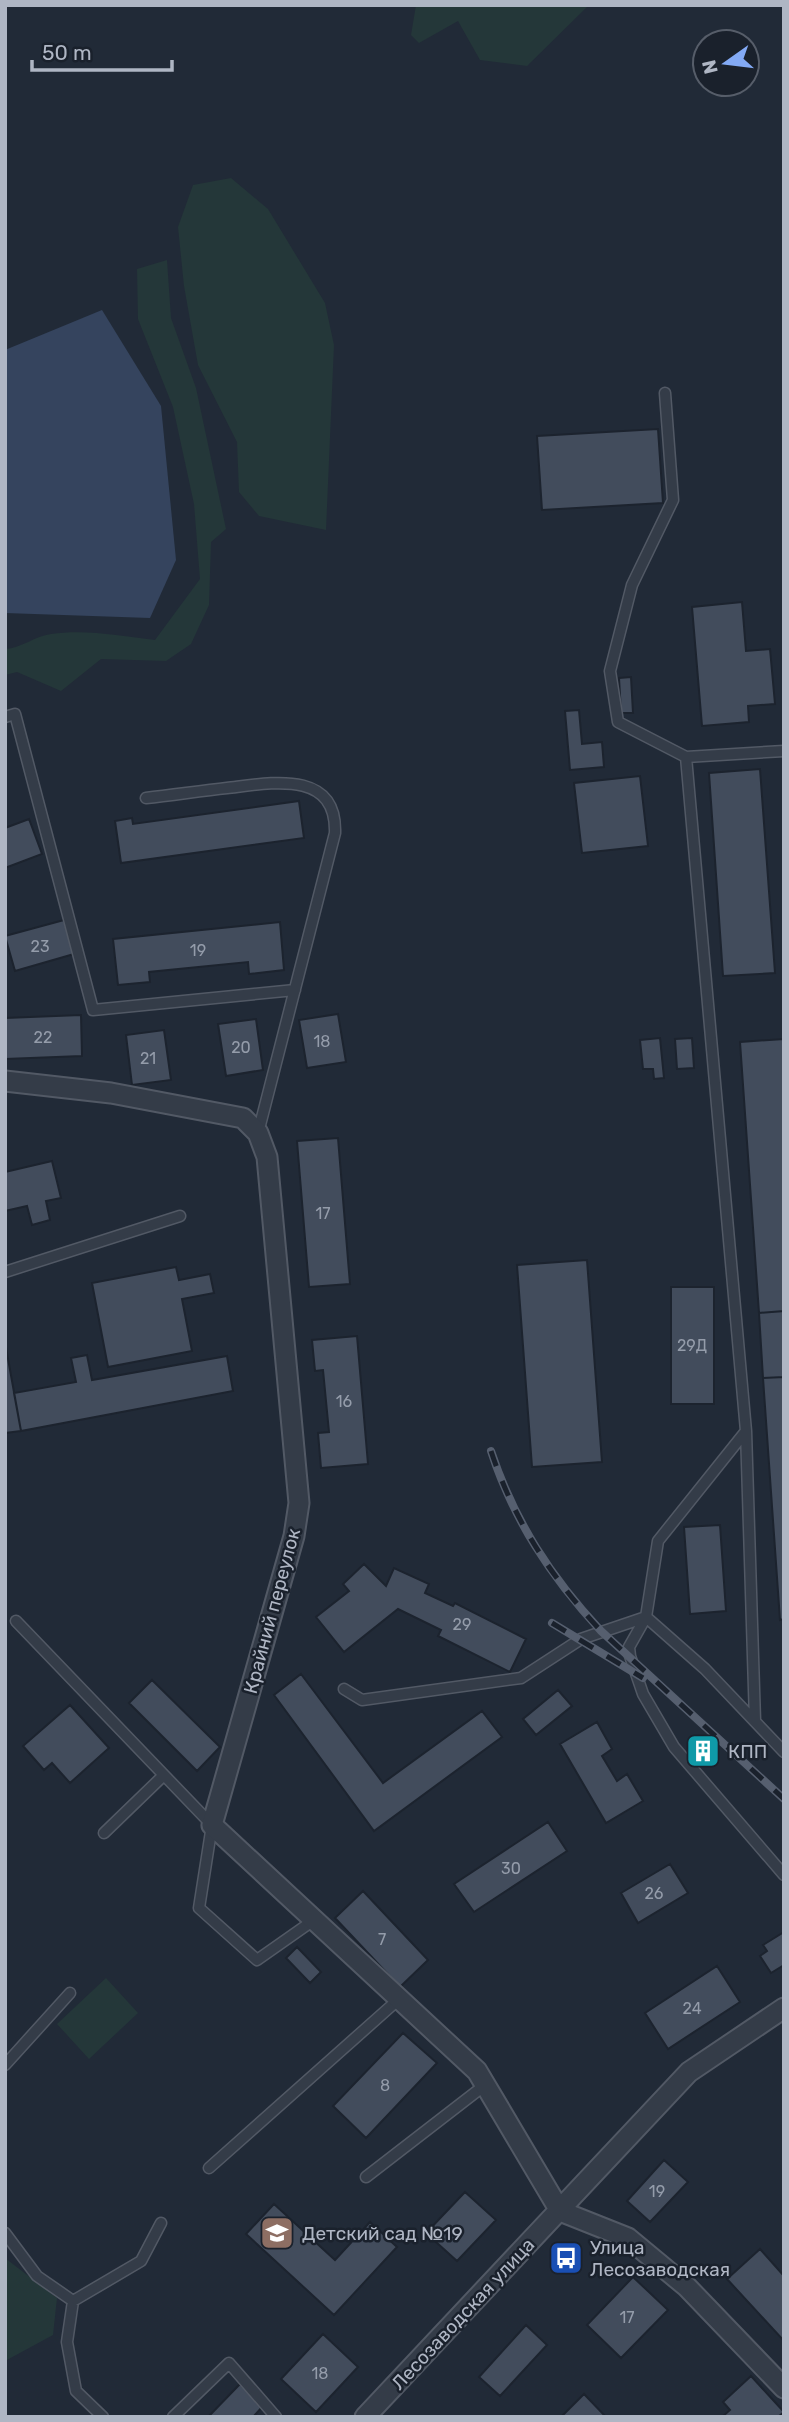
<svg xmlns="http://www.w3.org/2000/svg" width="789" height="2422" font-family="Rubik,sans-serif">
	<rect width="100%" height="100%" fill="#212a37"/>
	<path fill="#243739" d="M416 5H589L527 66 480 60 458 21 419 43 411 35Z
		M231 178 268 209 325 303 334 345 326 530 259 516 239 492 237 442 198 365 184 286 178 227 193 185Z
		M167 260 171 318 196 388 226 529 211 542 209 605 191 644 166 661 101 659 61 691 17 672 5 675V649C22 648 35 636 51 634 86 629 121 636 155 640L200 579 194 504 173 407 138 319 137 269Z
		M106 1978 138 2013 89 2059 57 2024Z
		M5 2258 57 2298 53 2335 5 2361Z"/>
	<path fill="#35445e" d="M102 310 161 406 176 560 150 618 5 613V350Z"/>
	<path fill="#424c5c" stroke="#1c232e" stroke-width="2" d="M658 429 663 503 542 510 537 436Z
		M742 602 746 651 770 649 775 704 748 706 749 722 702 726 692 607Z
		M631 677 633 713H621L619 678Z
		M579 710 582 744 602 742 604 767 570 770 565 711Z
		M760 769 775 973 723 976 709 773Z
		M640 776 648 846 582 853 574 783Z
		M299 801 304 838 121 863 115 821 132 818 133 824Z
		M29 819 42 854 5 868V828Z
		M64 920 74 954 15 971 5 936Z
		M280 922 284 970 249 974 248 962 149 972 150 982 118 985 113 939Z
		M338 1014 346 1062 307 1068 299 1020Z
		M81 1015 82 1056 5 1059V1018Z
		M256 1019 263 1070 226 1076 218 1024Z
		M164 1030 171 1080 132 1085 126 1035Z
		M660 1038 664 1078 654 1079 653 1069H643L640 1040Z
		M692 1038 694 1068 677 1069 675 1039Z
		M784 1039V1311L759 1313 740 1042Z
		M338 1138 350 1284 309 1287 297 1141Z
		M52 1161 61 1198 46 1201 50 1220 32 1225 27 1206 5 1211V1172Z
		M587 1260 602 1462 532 1467 517 1265Z
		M176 1267 179 1280 210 1274 214 1293 182 1299 192 1351 108 1367 92 1283Z
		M671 1287H714V1404H671Z
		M784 1311V1377L763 1378 759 1313Z
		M357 1336 368 1464 321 1468 318 1433 329 1432 323 1370 315 1371 312 1340Z
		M5 1342 21 1431 5 1433Z
		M87 1355 92 1380 227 1356 233 1391 21 1431 14 1393 76 1382 71 1358Z
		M784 1377V1619L780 1620 763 1378Z
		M720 1525 726 1611 690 1614 684 1527Z
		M364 1564 386 1586 394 1568 429 1584 425 1593 453 1606 455 1603 526 1639 510 1672 438 1636 441 1630 398 1609 344 1652 316 1617 349 1591 343 1584Z
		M301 1674 383 1783 482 1711 502 1737 374 1831 274 1695Z
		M152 1680 220 1747 197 1771 129 1703Z
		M558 1690 572 1706 536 1735 523 1719Z
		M70 1705 109 1748 70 1783 52 1763 44 1770 23 1746Z
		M597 1722 612 1749 602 1756 617 1781 627 1774 643 1801 606 1823 560 1744Z
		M709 1741 715 1748 699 1762 691 1754Z
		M548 1822 567 1851 474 1912 454 1884Z
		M670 1864 688 1893 638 1923 621 1893Z
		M363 1891 428 1960 400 1987 335 1918Z
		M784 1932V1965L771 1973 760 1956 767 1951 763 1945Z
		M297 1947 321 1972 310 1983 286 1958Z
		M717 1966 740 2002 668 2049 645 2013Z
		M403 2033 437 2063 366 2138 333 2106Z
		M664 2160 688 2182 650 2222 627 2201Z
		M465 2192 496 2220 457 2261 426 2233Z
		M274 2204 335 2260 370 2222 397 2247 334 2315 246 2234Z
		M760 2249 784 2276V2341L727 2279Z
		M633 2277 668 2310 621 2358 587 2325Z
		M526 2325 547 2345 500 2396 479 2377Z
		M323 2334 358 2367 316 2412 281 2379Z
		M751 2376 784 2412 778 2417H722L730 2410 723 2402Z
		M240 2384 263 2406 253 2417H212L210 2415Z
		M584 2394 606 2417H561Z"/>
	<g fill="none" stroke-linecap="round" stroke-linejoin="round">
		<defs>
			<path id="service" d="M665 393 673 500 632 585 610 671 618 722 686 757 746 1431 755 1721
				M5 717 15 714 93 1010 295 990
				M686 757 784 751
				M146 798C173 795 200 791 227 788 270 783 337 769 335 833L258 1133
				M5 1272 180 1216
				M746 1431 658 1541 646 1617 629 1647 630 1656 643 1694 674 1747 784 1875
				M16 1621 212 1825 199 1908 257 1960 314 1920
				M344 1689 362 1700 521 1678 581 1639 646 1617 705 1669 784 1752
				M104 1833 164 1775
				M5 2065 70 1993
				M209 2168 399 1999
				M366 2177 485 2085
				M5 2233 37 2276 73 2301
				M103 2417 76 2391 67 2342 73 2301 141 2261 161 2223
				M173 2417 229 2363 276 2417"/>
			<path id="minor" d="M5 1081 111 1093 243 1118 258 1133 267 1157 299 1503 294 1536 212 1825 477 2071 560 2211
				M560 2211 628 2238 687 2287 784 2388
				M365 2417 689 2072 784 2008"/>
		</defs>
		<use href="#service" stroke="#525965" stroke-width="13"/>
		<use href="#minor" stroke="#525965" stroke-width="23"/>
		<use href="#service" stroke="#343c48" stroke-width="10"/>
		<use href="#minor" stroke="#343c48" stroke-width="19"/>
		<defs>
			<path id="rail" d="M491 1451C514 1521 551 1577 601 1631L784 1799
				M552 1623 643 1678"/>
		</defs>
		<use href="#rail" stroke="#565f6f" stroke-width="8"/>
		<use href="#rail" stroke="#1a212c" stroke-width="5" stroke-dasharray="16" stroke-linecap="butt"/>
	</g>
	<defs>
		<symbol id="building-square" viewBox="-11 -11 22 22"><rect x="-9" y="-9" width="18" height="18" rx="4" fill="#0f9aa8" stroke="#1a212c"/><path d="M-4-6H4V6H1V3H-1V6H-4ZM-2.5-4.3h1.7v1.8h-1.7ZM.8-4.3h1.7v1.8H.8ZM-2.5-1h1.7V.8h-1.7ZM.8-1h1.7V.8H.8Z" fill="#fff"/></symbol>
		<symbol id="school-square" viewBox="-11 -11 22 22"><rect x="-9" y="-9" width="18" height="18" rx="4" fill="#8d6e63" stroke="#1a212c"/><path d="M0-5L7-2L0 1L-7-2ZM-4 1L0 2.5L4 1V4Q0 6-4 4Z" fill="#fff"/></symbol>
		<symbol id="bus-square" viewBox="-11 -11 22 22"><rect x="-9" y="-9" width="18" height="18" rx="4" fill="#1a4fb4" stroke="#1a212c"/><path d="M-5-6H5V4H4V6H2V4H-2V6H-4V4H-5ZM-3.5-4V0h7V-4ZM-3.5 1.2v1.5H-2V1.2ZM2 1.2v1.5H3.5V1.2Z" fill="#fff"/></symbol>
	</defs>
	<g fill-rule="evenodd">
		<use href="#building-square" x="684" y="1732" width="38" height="38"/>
		<use href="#school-square" x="258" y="2214" width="38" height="38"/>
		<use href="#bus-square" x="547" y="2239" width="38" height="38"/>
	</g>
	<g text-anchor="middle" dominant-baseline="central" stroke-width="5" stroke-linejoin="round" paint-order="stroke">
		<g font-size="16" fill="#949caa">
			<text x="40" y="946">23</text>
			<text x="198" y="950">19</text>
			<text x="43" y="1037">22</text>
			<text x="322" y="1041">18</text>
			<text x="241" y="1047">20</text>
			<text x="148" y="1058">21</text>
			<text x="323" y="1213">17</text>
			<text x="692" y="1345">29Д</text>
			<text x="344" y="1401">16</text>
			<text x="462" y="1624">29</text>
			<text x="511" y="1868">30</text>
			<text x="654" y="1893">26</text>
			<text x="382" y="1939">7</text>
			<text x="692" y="2008">24</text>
			<text x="385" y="2085">8</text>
			<text x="657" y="2191">19</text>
			<text x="627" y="2317">17</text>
			<text x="320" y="2373">18</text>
		</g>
		<g font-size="19" fill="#afb6c4" stroke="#1a212c">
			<text transform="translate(272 1611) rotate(-75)">Крайний переулок</text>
			<text transform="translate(463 2314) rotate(-47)">Лесозаводская улица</text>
		</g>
		<g font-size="19" fill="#afb6c4" stroke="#1a212c" text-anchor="start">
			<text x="728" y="1751">КПП</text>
			<text x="302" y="2233">Детский сад №19</text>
			<text x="590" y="2247">Улица<tspan x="590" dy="22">Лесозаводская</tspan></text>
		</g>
	</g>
	<rect width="789" height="2422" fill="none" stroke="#afb6c4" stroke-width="14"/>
	<g transform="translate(726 63) rotate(256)"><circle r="33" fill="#1a212c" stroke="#565d69" stroke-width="2"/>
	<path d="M0-5L12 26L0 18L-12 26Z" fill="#83aaf5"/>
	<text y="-10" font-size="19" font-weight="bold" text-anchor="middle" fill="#afb6c4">N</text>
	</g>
	<path d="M32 60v10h140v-10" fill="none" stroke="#afb6c4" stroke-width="3.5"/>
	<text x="42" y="60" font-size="21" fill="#afb6c4" stroke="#1a212c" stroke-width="5" paint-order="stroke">50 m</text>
</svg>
